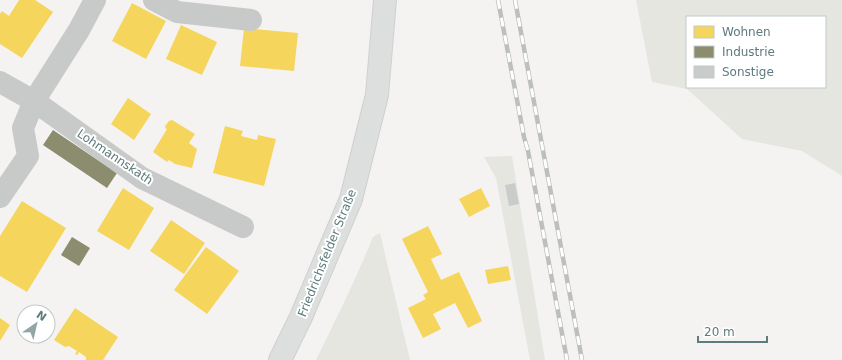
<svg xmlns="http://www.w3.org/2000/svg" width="842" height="360" font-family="'DejaVu Sans',sans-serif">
	<rect width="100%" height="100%" fill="#f4f3f2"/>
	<path fill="#e4e6df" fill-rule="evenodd" d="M636 0H842V176L802 151 742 139 687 89 652 82ZM687 17H825V87H687Z
		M512 156 545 360H530L496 178 484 157Z
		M380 233 410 360H316C336 319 356 279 373 237Z"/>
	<path fill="#f6d55c" d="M19 0H35L53 12 22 58 0 44V14L2 11 9 16Z
		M132 3 166 21 146 59 112 41Z
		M181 25 217 42 202 75 166 59Z
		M244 28 298 33 294 71 240 66Z
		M128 98 151 114 134 140 111 124Z
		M172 120 195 134 189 143 197 149 192 168 175 164 169 160 167 162 153 152 167 129H166L165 126 169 121Z
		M225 126 243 131 241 136 257 140 258 135 276 139 264 186 213 173Z
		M123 188 154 208 129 250 97 231Z
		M481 188 490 206 469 217 459 199Z
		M22 201 66 228 27 292 0 276V236Z
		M171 220 205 243 184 274 150 251Z
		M428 226 442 254 431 259 441 280 459 272 482 321 468 328 455 303 433 314 441 329 423 338 408 308 426 299 423 295 428 292 402 239Z
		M206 247 239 271 207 314 174 290Z
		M508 266 511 280 488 284 485 270Z
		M75 308 118 337 103 360H86V357L79 352 77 355 75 354 77 351 69 346 65 347 54 340Z
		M0 318 10 325 0 341Z
		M24 318V334L17 330Z
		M27 336H44L39 344Z"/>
	<path fill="#8c8c6e" d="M53 130 117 173 107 188 43 145Z
		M72 237 90 248 79 266 61 255Z"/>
	<path fill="#cacccc" d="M515 183 519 204 509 206 505 185Z"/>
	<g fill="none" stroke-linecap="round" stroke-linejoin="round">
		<defs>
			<path id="major" d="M280 360 301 317 351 199 377 95 385 0"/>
		</defs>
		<use href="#major" stroke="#cfd1d0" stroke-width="24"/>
		<path stroke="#c8caca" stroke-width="22" d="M154 0 177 12 251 20
			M0 82 34 101 142 178 243 227
			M0 197 28 156 23 128 34 101 79 30 95 0"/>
		<use href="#major" stroke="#dddfde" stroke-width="22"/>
		<defs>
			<path id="rail" d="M498 0 524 137 528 151 567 360
				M515 0 582 360"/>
		</defs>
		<use href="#rail" stroke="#bdbfbf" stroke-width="4.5"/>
		<use href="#rail" stroke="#fff" stroke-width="3" stroke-dasharray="9" stroke-linecap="butt"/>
	</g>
	<g text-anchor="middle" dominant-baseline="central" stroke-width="4" stroke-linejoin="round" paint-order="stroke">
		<g font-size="12" fill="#5e7b7e" stroke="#fff">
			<text transform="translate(115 157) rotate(34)">Lohmannskath</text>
			<text transform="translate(327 253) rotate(-68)">Friedrichsfelder Straße</text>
		</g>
	</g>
	<rect x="686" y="16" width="140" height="72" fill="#ffffff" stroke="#bfcacb"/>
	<rect x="694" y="26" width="20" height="12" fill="#f6d55c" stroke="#bfcacb"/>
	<text x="722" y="36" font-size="12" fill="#5e7b7e">Wohnen</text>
	<rect x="694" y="46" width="20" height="12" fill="#8c8c6e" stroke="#bfcacb"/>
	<text x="722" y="56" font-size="12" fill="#5e7b7e">Industrie</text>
	<rect x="694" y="66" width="20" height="12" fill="#cacccc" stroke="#bfcacb"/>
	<text x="722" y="76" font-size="12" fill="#5e7b7e">Sonstige</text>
	<g transform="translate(36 324) rotate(34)"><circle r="19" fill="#ffffff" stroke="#bfcacb"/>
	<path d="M0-3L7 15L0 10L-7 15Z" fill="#92a5a7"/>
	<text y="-6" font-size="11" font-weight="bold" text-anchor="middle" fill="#5e7b7e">N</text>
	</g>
	<path d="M698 336v6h69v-6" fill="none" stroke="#5e7b7e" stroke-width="2"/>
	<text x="704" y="336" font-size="12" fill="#5e7b7e" stroke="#ffffff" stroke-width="3" paint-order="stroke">20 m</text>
</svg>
